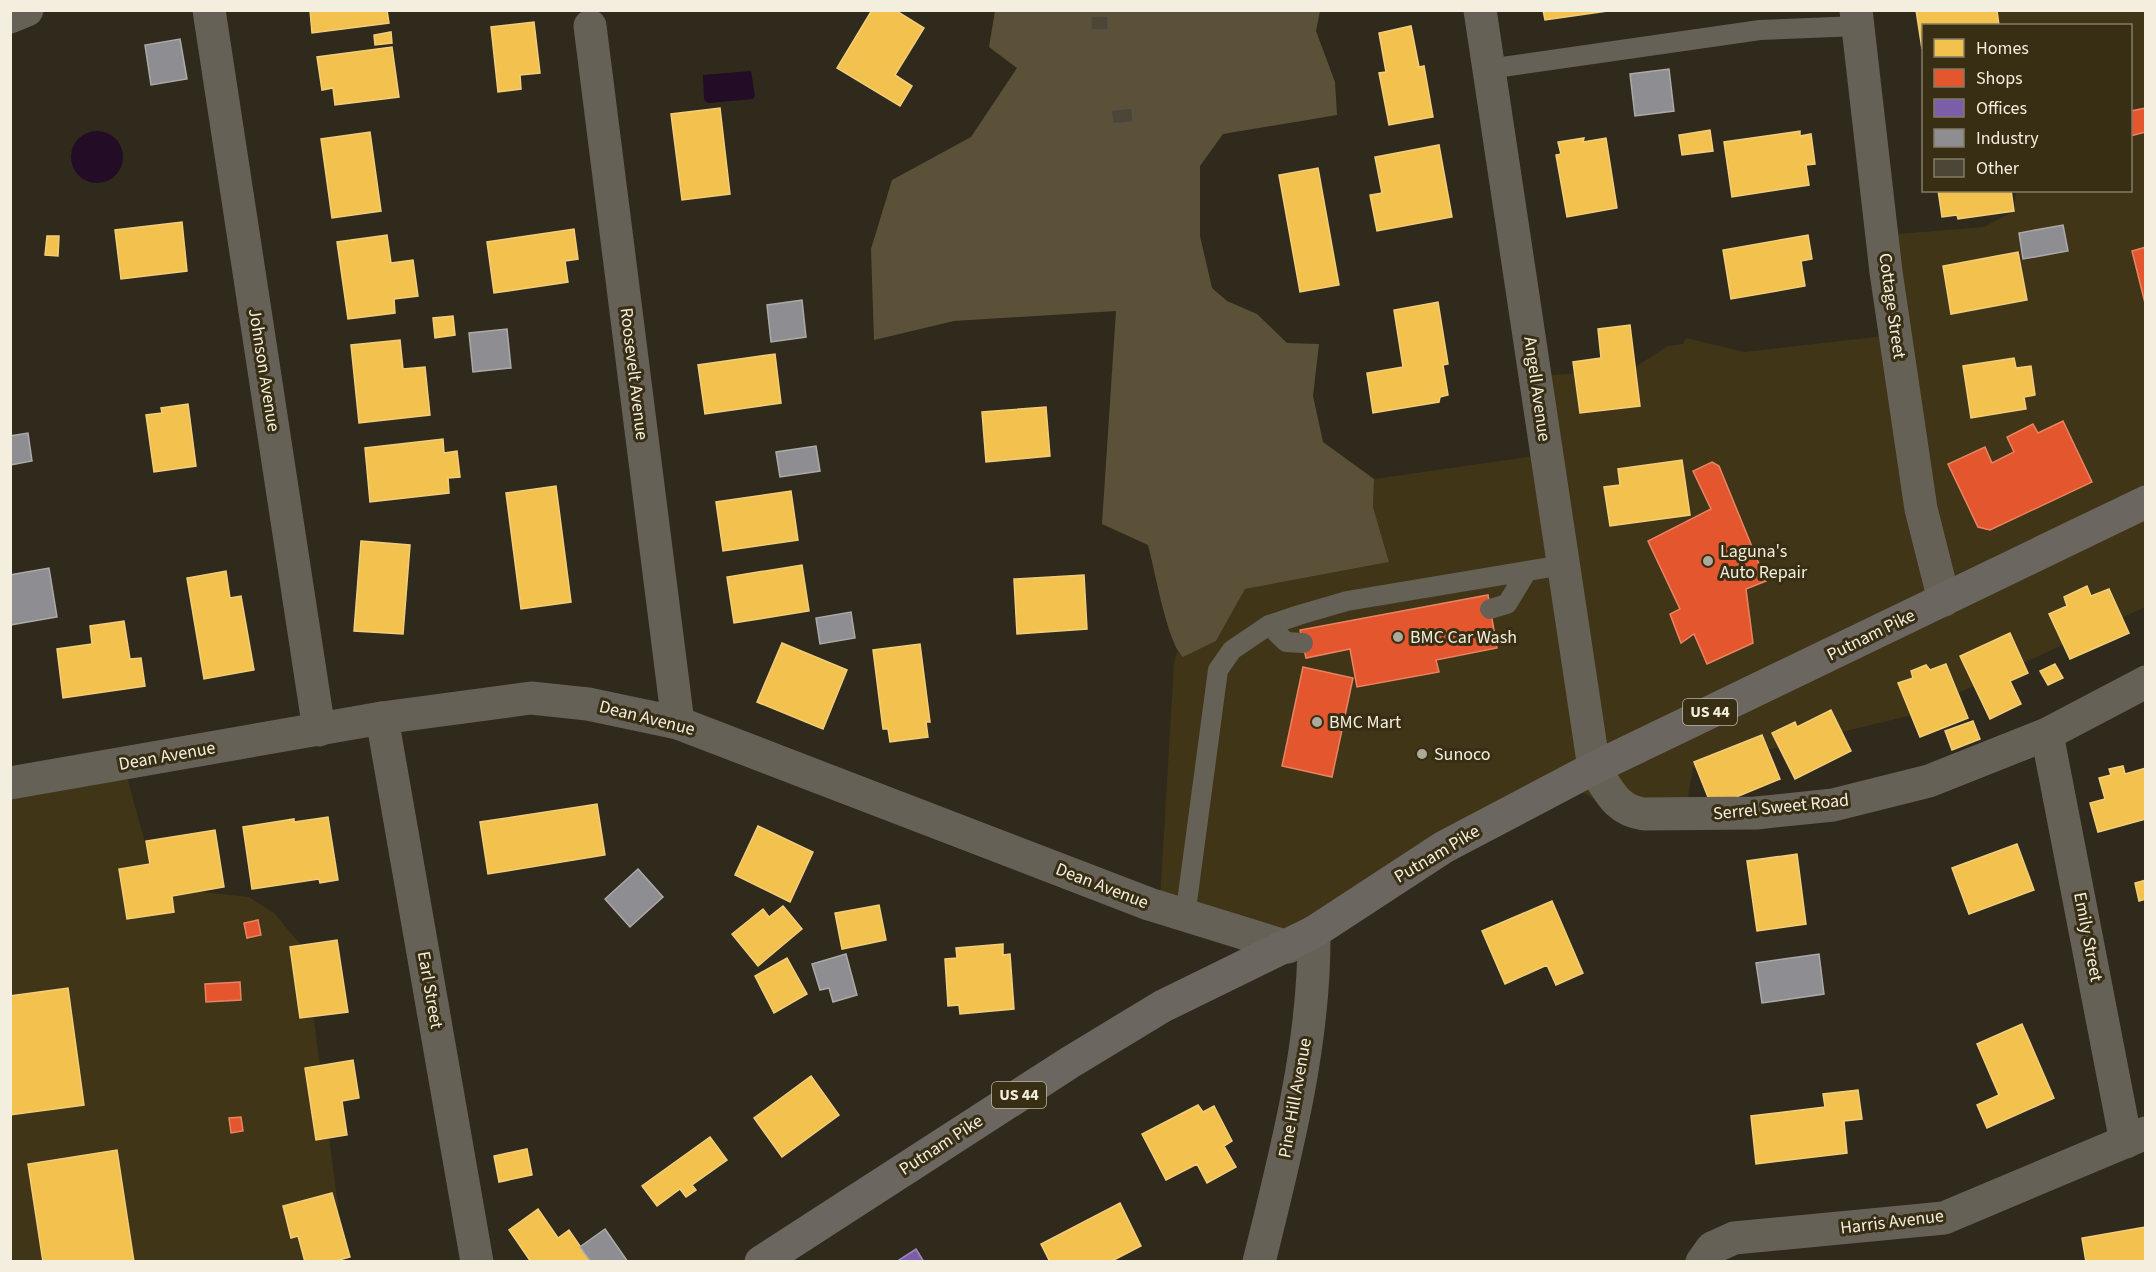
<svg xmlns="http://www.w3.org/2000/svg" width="2156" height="1272" font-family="'Source Sans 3',sans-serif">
	<rect width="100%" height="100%" fill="#302a1c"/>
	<path fill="#413517" d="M1999 11H2145V607L1908 716 1693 768 1686 808 1612 809 1578 790 1306 934 1160 901 1174 663 1177 652 1183 657 1216 641 1245 589 1389 562 1373 507 1374 479 1541 455 1539 376 1632 369 1668 346 1683 344 1686 338 1744 352 1893 335 1886 235 1984 227 2014 211 2016 191 2130 190V26H1988Z
		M125 770 151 864 175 889 249 897 274 913 305 950 345 1261H11L10 781Z"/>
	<path fill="#5b5138" d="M995 11H1320L1316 31 1335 82 1337 115 1223 134 1200 166V236L1212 288 1227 301 1257 314 1287 343 1319 344 1313 396 1323 442 1374 479 1373 507 1389 562 1245 589 1216 641 1183 657C1167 642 1155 570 1148 545L1102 524 1116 311 954 321 874 340 871 249 892 180 971 137 1017 68 989 47Z"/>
	<path fill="#220c26" d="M751 71 755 96 753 99 708 103 704 100 703 75Z
		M71 157a26 26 0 1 1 52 0a26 26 0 1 1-52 0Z"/>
	<path fill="#f2c14e" stroke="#f3ce7a" stroke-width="1.5" d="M310 10H387L389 23 312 33Z
		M872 10H895L924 28 895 75 912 86 900 106 837 68Z
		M1543 10H1607V11L1545 20Z
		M1916 10H1997L1999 26H1924L1922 49Z
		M534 22 540 73 520 75 521 89 498 92 491 27Z
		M1411 26 1419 67 1424 66 1433 117 1389 125 1379 73 1386 72 1379 33Z
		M391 32 392 43 375 45 374 35Z
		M392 47 399 97 335 105 333 88 322 90 317 57Z
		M720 108 730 194 682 200 671 114Z
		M1710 130 1713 151 1682 155 1679 135Z
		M1800 131V136L1811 134 1815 164 1806 165 1809 185 1732 197 1724 142Z
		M370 132 381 211 332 218 321 139Z
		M1584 138 1583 142 1606 138 1617 208 1567 217 1556 155 1561 154 1558 142Z
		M1439 145 1452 217 1377 231 1370 195 1382 193 1375 157Z
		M1318 168 1339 285 1300 292 1279 175Z
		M1938 190H2011L2014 211 1958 219 1957 215 1942 217Z
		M182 222 187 271 121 279 115 230Z
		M574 229 578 259 565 261 568 282 494 293 487 242Z
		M387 235 391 263 413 260 418 296 394 299 395 313 348 319 337 242Z
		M1808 235 1812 259 1801 261 1805 286 1731 299 1723 250Z
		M47 236H59L58 256 45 255Z
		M2018 252 2027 300 1951 314 1943 266Z
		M1438 302 1448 364 1443 365 1448 395 1440 397 1439 402 1373 413 1367 373 1403 367 1394 310Z
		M453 316 455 335 435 338 433 318Z
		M1630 325 1640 406 1580 413 1573 362 1601 358 1598 329Z
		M400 340 403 369 425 367 430 415 359 423 351 345Z
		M775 354 781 403 705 414 698 365Z
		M2014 358 2016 368 2031 366 2035 395 2024 397 2026 409 1971 418 1963 366Z
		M188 404 196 466 154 472 146 415 162 413 161 408Z
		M1046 407 1050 456 986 462 982 412Z
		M443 439 444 453 457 451 460 477 448 478 449 493 370 502 365 448Z
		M1682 460 1690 515 1610 526 1604 487 1620 485 1618 469Z
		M556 486 571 602 521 609 506 493Z
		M791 491 798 540 723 551 716 502Z
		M361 541 410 545 403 634 354 631Z
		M802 565 809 611 734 623 727 577Z
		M226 571 230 598 241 596 254 670 204 679 187 578Z
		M1084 575 1087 629 1017 634 1014 579Z
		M2087 586 2091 596 2109 589 2129 633 2070 659 2049 614 2067 606 2064 597Z
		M124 621 130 659 141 658 145 686 63 698 57 649 92 644 90 626Z
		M2010 633 2028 673 2010 681 2021 704 1990 719 1960 656Z
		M782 643 847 670 823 729 757 702Z
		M920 644 930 722H926L928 737 890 742 888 729H883L873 650Z
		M1946 664 1968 718 1920 737 1898 683 1913 678 1911 671 1926 665 1930 670Z
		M2055 664 2063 678 2048 685 2040 671Z
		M1831 710 1851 751 1795 779 1772 733 1795 722 1797 727Z
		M1973 721 1980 739 1952 750 1945 731Z
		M1762 735 1780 779 1712 807 1694 762Z
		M2123 766 2125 774 2146 768V819L2098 832 2090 803 2105 799 2099 778 2111 775 2109 769Z
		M597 804 605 855 488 874 480 822Z
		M328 817 338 880 320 883 319 879 252 889 243 827 294 819V822Z
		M758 826 813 852 790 902 735 875Z
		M215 830 224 887 172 896 174 912 127 919 119 869 150 864 146 841Z
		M2017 844 2034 890 1969 914 1952 868Z
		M1797 854 1806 924 1757 931 1747 861Z
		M2146 880V899L2139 901 2135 883Z
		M1552 901 1583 973 1556 985 1547 965 1505 984 1482 931Z
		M879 905 886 940 842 949 835 913Z
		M783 906 802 929 758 966 732 934 763 909 769 917Z
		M337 940 348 1012 300 1018 290 947Z
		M1003 944V955L1010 954 1014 1009 960 1014 959 1005 948 1006 945 959 957 958 956 948Z
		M787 958 807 994 774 1013 755 976Z
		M68 988 84 1105 10 1115V996Z
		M2022 1024 2054 1098 1987 1128 1977 1105 1999 1095 1977 1044Z
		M353 1060 359 1098 342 1101 347 1135 316 1140 305 1068Z
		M811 1076 839 1115 782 1157 754 1118Z
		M1858 1090 1862 1119 1844 1121 1847 1153 1756 1164 1751 1116 1825 1107 1823 1094Z
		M1198 1105 1203 1112 1214 1106 1232 1141 1224 1146 1236 1167 1207 1183 1197 1164 1166 1180 1142 1134Z
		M710 1137 727 1160 692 1185 696 1190 686 1197 680 1189 657 1206 642 1186Z
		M527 1149 532 1175 499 1182 494 1156Z
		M117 1150 134 1262H43L28 1164Z
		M332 1193 350 1257 332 1262H305L298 1236 291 1238 283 1206Z
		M1120 1203 1141 1246 1110 1262H1050L1041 1244Z
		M538 1209 558 1238 569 1230 591 1262H531L509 1230Z
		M2146 1227V1262H2086L2082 1238Z"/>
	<path fill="#e4572e" stroke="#e98463" stroke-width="1.5" d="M2146 108V132L2130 136V111Z
		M2146 247V307L2132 251Z
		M2063 421 2092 482 1990 530 1978 527 1948 464 1985 447 1992 463 2014 452 2007 437 2033 424 2038 433Z
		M1712 462 1719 466 1766 581 1746 589 1753 643 1707 664 1694 634 1681 643 1670 614 1680 609 1648 541 1711 509 1693 471Z
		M1488 595 1497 648 1436 660 1439 672 1357 687 1350 649 1306 658 1300 630Z
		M1303 667 1353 678 1332 777 1282 766Z
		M258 920 261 935 247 938 244 923Z
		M240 982 241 1000 206 1002 205 984Z
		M241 1117 243 1131 231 1133 229 1118Z"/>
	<path fill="#7b5ea7" stroke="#9f89b8" stroke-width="1.5" d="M916 1249 924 1262H896Z"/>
	<path fill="#8d8d92" stroke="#acaaa9" stroke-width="1.5" d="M180 39 187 79 151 85 145 45Z
		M1669 69 1674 111 1635 116 1630 74Z
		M2063 225 2068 251 2023 259 2019 233Z
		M802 300 806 337 771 342 767 305Z
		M507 329 511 368 473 372 469 333Z
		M28 433 32 461 10 465V436Z
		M816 446 820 471 780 477 776 452Z
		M49 568 57 617 10 625V575Z
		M851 612 855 638 820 644 816 618Z
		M638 869 663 897 630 927 605 899Z
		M846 954 857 995 833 1002 829 988 820 990 812 964Z
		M1819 954 1824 994 1762 1003 1756 963Z
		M605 1229 628 1262H591L580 1247Z"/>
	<path fill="#4c4637" stroke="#565246" stroke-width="1.5" d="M1091 16H1108V30H1091Z
		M1132 108 1133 122 1113 124 1111 110Z"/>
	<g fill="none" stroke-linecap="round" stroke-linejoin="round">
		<path stroke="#666157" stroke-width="20" d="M1488 69 1760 30 1859 26
			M1490 609 1507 604 1527 571
			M1269 625 1286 642 1303 643
			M1185 917 1218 670 1232 650 1269 625 1299 615 1347 601 1563 565"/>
		<path stroke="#666157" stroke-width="33" d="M209 10 319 730
			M1856 10 1886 272 1921 509 1944 600
			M10 17 27 10
			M590 26 678 723
			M382 718 477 1262
			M2047 734 2126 1142
			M1594 768C1609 790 1615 810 1644 814L1756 813 1833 805 1929 781 2047 734 2146 682
			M1259 1262C1286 1153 1315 1044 1314 932
			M1702 1262 1712 1248 1734 1238 1944 1218 2146 1133"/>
		<path stroke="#666157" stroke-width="33" d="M1480 10 1594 768
			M10 783 382 718 531 698 588 704 678 723 1149 904 1288 947"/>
		<path stroke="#6c6661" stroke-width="33" d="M761 1262 1069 1063 1163 1006 1314 932 1444 847 1594 768 2146 502"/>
	</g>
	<g fill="#afa99b" stroke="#382e14" stroke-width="2">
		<circle cx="1708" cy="561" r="6"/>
		<circle cx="1398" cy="637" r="6"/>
		<circle cx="1317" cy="722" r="6"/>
		<circle cx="1422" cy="754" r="6"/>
	</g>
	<g text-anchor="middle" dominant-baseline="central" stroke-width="6" stroke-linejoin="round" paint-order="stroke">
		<g fill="#382e14" stroke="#bcb4a2" stroke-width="1.5">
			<rect x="1683" y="699" width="54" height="26" rx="4.5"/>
			<rect x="992" y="1082" width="54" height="26" rx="4.5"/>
		</g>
		<g font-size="16" font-weight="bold" fill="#f4eedf">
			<text x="1710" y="712">US 44</text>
			<text x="1019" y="1095">US 44</text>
		</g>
		<g font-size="18" fill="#f4eedf" stroke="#382e14">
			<text transform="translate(1892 306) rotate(82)">Cottage Street</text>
			<text transform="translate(264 370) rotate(81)">Johnson Avenue</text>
			<text transform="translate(634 374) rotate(83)">Roosevelt Avenue</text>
			<text transform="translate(1537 389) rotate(82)">Angell Avenue</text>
			<text transform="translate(1871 635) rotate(-26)">Putnam Pike</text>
			<text transform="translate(647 718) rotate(14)">Dean Avenue</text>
			<text transform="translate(167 756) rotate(-10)">Dean Avenue</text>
			<text transform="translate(1781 807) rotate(-6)">Serrel Sweet Road</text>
			<text transform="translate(1437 854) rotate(-31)">Putnam Pike</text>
			<text transform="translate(1102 886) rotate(21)">Dean Avenue</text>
			<text transform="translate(2088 937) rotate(79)">Emily Street</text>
			<text transform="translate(430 990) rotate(80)">Earl Street</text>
			<text transform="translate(1295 1098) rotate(-80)">Pine Hill Avenue</text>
			<text transform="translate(941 1145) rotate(-33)">Putnam Pike</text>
			<text transform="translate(1892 1222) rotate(-7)">Harris Avenue</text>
		</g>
		<g font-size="18" fill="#f4eedf" stroke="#382e14" text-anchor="start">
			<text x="1720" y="551">Laguna's<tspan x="1720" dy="21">Auto Repair</tspan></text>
			<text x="1410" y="637">BMC Car Wash</text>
			<text x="1329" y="722">BMC Mart</text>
			<text x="1434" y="754">Sunoco</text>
		</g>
	</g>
	<rect width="2156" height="1272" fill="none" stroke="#f4eedf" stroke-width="24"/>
	<rect x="1922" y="24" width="210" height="168" fill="#382e14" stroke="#837b65" stroke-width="1.5"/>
	<rect x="1934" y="39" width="30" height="18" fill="#f2c14e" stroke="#837b65" stroke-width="1.5"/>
	<text x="1976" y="54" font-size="18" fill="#f4eedf">Homes</text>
	<rect x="1934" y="69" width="30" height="18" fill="#e4572e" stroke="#837b65" stroke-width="1.5"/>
	<text x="1976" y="84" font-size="18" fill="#f4eedf">Shops</text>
	<rect x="1934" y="99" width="30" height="18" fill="#7b5ea7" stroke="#837b65" stroke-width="1.5"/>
	<text x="1976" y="114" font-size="18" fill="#f4eedf">Offices</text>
	<rect x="1934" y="129" width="30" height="18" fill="#8d8d92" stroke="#837b65" stroke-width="1.5"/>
	<text x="1976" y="144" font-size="18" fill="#f4eedf">Industry</text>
	<rect x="1934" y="159" width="30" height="18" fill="#4c4637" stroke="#837b65" stroke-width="1.5"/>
	<text x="1976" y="174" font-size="18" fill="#f4eedf">Other</text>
</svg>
